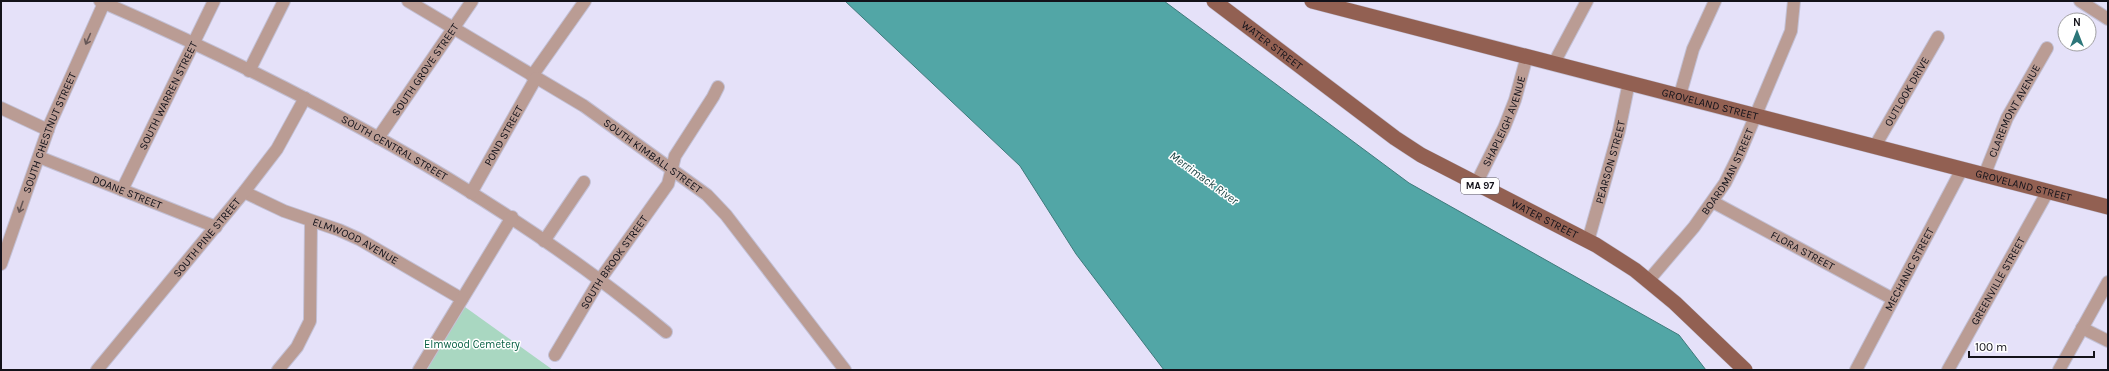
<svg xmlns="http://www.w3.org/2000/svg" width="2109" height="371" font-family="Karla,sans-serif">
	<rect width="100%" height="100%" fill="#e5e1f9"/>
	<path fill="#a9d7c1" d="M465 307 553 370H426Z"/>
	<path fill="#52a6a6" stroke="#3f7a7c" d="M845 1H1164L1409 183 1679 335 1706 370H1164L1076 254 1020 166Z"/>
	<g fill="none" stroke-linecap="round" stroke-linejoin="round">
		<defs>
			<g id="minor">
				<path id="s1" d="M100 1C298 87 500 194 666 332"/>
				<path id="s2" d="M408 1 584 106 707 195 726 215 845 370"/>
				<path d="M2080 1 2108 19"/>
				<path d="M1554 63 1587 1"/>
				<path d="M249 71 284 1"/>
				<path d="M532 76 585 1"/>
				<path d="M1680 95 1693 49 1715 1"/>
				<path d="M1 108 48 130"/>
				<path id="s3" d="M378 138 472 1"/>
				<path id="s4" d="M1875 146 1938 37"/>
				<path id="s5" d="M39 157 216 227"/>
				<path id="s6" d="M1984 176 2007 118 2047 48"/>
				<path id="s7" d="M1476 184 1504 128 1515 100 1527 56"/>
				<path id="s8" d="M122 190 214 1"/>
				<path id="s9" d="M244 192 284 211 339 230 359 239 462 299"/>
				<path id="s10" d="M471 193 536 78"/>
				<path id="s11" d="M1713 202 1893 299"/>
				<path d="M544 241 584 182"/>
				<path id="s12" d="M1588 241 1619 131 1629 82"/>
				<path id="s13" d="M1 264 50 124 104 3"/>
				<path id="s14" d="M1648 281 1694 227 1725 183 1739 155 1791 31 1794 1"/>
				<path d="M2082 328 2108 341"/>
				<path id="s15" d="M555 355 599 281 668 184 675 156 713 97 718 87"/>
				<path id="s16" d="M97 370 244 192 277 149 305 98"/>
				<path d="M278 370 297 347 310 321 311 221"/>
				<path d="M419 370 512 217"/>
				<path id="s17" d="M1856 370 1962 169"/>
				<path id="s18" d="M1948 370 2048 191"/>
				<path d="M2059 370 2108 282"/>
			</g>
			<g id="major">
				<path id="s19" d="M1214 1 1395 138 1421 155 1596 245 1635 270 1675 303 1745 370"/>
				<path id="s20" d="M1312 1 2108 207"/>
			</g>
		</defs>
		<use href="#minor" stroke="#c3c0d5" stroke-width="14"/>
		<use href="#major" stroke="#c3c0d5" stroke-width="16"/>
		<use href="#minor" stroke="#ba9c94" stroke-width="12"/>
		<use href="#major" stroke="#926052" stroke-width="15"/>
	</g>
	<defs><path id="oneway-shaft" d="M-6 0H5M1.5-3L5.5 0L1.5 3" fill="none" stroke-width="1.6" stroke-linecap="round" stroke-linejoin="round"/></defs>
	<g stroke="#665757">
		<use href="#oneway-shaft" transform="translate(88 39) rotate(114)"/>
		<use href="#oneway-shaft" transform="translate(21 207) rotate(109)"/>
	</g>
	<g text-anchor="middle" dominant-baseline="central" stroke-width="3" stroke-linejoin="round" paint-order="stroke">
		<rect fill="#fff" stroke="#5a595f" stroke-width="1" x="1461" y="178" width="38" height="16" rx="3"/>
		<g font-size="10" font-weight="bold" fill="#13121a">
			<text x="1480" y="186">MA 97</text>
		</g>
		<g font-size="11" fill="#13121a" stroke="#fff">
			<text stroke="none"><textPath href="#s19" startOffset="73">WATER STREET</textPath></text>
			<text stroke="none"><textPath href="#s3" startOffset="83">SOUTH GROVE STREET</textPath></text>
			<text stroke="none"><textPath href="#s4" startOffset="63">OUTLOOK DRIVE</textPath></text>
			<text stroke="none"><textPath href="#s8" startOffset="105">SOUTH WARREN STREET</textPath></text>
			<text stroke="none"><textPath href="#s20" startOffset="411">GROVELAND STREET</textPath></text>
			<text stroke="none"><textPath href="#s6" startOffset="72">CLAREMONT AVENUE</textPath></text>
			<text stroke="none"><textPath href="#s7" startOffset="69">SHAPLEIGH AVENUE</textPath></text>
			<text stroke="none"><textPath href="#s13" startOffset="140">SOUTH CHESTNUT STREET</textPath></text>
			<text stroke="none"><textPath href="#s10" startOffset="66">POND STREET</textPath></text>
			<text stroke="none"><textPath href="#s1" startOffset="329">SOUTH CENTRAL STREET</textPath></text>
			<text stroke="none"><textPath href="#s2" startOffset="290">SOUTH KIMBALL STREET</textPath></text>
			<text stroke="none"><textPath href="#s12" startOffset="82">PEARSON STREET</textPath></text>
			<text stroke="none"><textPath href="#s14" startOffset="136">BOARDMAN STREET</textPath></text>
			<text stroke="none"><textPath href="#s20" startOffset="735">GROVELAND STREET</textPath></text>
			<text stroke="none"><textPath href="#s5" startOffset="95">DOANE STREET</textPath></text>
			<text stroke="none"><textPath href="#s19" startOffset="397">WATER STREET</textPath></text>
			<text stroke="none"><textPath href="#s16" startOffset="172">SOUTH PINE STREET</textPath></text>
			<text stroke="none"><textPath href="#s9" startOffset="122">ELMWOOD AVENUE</textPath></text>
			<text stroke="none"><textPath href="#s11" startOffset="102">FLORA STREET</textPath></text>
			<text stroke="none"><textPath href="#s15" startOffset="110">SOUTH BROOK STREET</textPath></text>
			<text stroke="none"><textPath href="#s17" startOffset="114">MECHANIC STREET</textPath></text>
			<text stroke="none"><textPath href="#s18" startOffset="102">GREENVILLE STREET</textPath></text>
		</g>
		<g font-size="11" fill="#085f43" stroke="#fff">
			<text x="472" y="344">Elmwood Cemetery</text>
		</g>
		<g font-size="12" font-style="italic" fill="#1d4545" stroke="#fff">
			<text transform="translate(1204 178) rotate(36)">Merrimack River</text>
		</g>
	</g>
	<rect width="2109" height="371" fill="none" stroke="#13121a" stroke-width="4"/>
	<g transform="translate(2077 32)"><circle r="19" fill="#ffffff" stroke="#a1a0a3"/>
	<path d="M0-3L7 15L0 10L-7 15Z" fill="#2c7679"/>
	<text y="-6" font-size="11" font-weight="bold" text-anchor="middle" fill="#13121a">N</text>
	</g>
	<path d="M1969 351v6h125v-6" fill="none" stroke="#13121a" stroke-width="2"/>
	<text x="1975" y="351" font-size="12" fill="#13121a" stroke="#ffffff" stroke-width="3" paint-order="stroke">100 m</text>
</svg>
